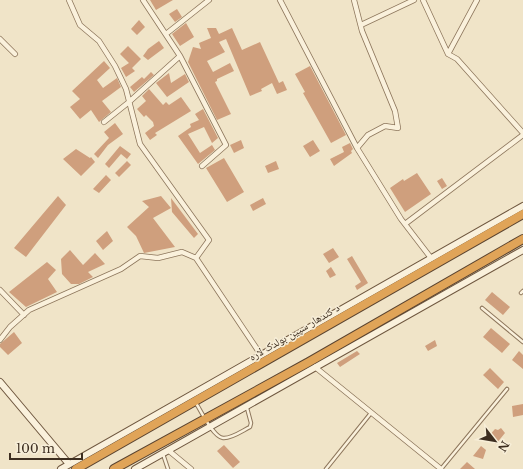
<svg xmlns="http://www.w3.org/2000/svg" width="523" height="469" font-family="'Libre Baskerville','Noto Naskh Arabic',serif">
	<rect width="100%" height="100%" fill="#f0e4c8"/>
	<path fill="#cf9f7d" d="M150 0H173L156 10Z
		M177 9 182 17 175 22 169 14Z
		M139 20 145 27 137 35 131 29Z
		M186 23 194 37 180 46 172 34Z
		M207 28H216L219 34 232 28 242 50 260 42 279 83 283 81 287 90 277 94 272 83 261 89 262 91 250 96 226 39 219 42 225 52 207 61 213 72 230 63 234 71 217 79V81L215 82 231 114 217 120 188 62 193 47 201 49 199 43 211 38Z
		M159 41 164 48 148 60 143 56 148 49Z
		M128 46 141 59 132 68 135 71 126 77 121 68 129 63 120 54Z
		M104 61 110 68 97 80 103 88 117 78 121 87 102 101 111 112 99 122 91 110 80 119 70 107 80 99 72 91Z
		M310 66 346 135 331 143 303 93 305 92 295 74Z
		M151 72 154 75 134 92 130 87 142 77 144 79Z
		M169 73 171 83 185 74 189 82 167 97 156 83Z
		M149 89 163 105 166 102 169 105 181 97 191 111 155 133 157 135 150 140 145 133 154 126 153 122 146 115 144 117 137 109 146 101 142 96Z
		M203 109 218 138 212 143 204 127 188 134 200 153 212 145 215 150 198 164 178 136 191 127 190 124 199 120 195 114Z
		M115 123 123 134 108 145 98 158 94 154 109 138 104 132Z
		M241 140 244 148 234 153 230 145Z
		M313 140 320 151 310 157 303 146Z
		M350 143 353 149 351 151 352 153 334 166 330 159 344 152 342 147Z
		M120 146 131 154 127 159 121 154 109 168 105 164Z
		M76 149 90 158 91 157 95 162 81 176 63 159Z
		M224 158 244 192 227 202 206 168Z
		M127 161 131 165 119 177 115 173Z
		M276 161 279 169 268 173 265 166Z
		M417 173 431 194 405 212 390 188 403 179 404 181Z
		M106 175 111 180 99 193 93 189Z
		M442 178 447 186 442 189 437 181Z
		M58 196 66 205 26 257 14 248Z
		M161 196 171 208 153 218 175 247 144 253 136 236 127 227 149 207 142 201Z
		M171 198 198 234 194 238 172 212Z
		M263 198 266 204 253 211 250 205Z
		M107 231 113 241 103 250 96 241Z
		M333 248 339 257 329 263 323 254Z
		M70 250 83 265 95 253 105 264 88 272 93 277 79 284H71L62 274 61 259Z
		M352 256 368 283 357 290 355 286 361 282 347 259Z
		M47 262 56 270 48 279 57 292 26 307 9 292Z
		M331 267 336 275 330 278 326 271Z
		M492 292 510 307 503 315 485 300Z
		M491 328 510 344 502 353 483 337Z
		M14 332 22 343 8 355 0 347V344Z
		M435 340 437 346 428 351 425 346Z
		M357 351 360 354 340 367 337 363Z
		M519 351 523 355V369L512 360Z
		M490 368 504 382 498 389 483 375Z
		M523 404V415L513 417 512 406Z
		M501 428 505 433 496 444 487 438 495 429 498 430Z
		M224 445 240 462 233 468 217 451Z
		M481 446 486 450 483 459 473 456Z
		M467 462 475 469H460Z"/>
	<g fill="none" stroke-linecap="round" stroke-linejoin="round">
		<defs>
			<path id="lane" d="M521 293 523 291
				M482 308 523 342
				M196 403C201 411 213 437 223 438 231 439 242 431 250 427L251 423 247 408
				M163 454 168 469
				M326 469 371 413
				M441 469 507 389"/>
			<path id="street" d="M69 0 80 25 99 41 115 66 126 89 140 144 209 240 196 258 261 355
				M143 0 180 56
				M280 0 357 148 401 219 431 258
				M354 0 362 31 395 111 398 128 385 126 368 135 357 148
				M423 0 448 54 457 59 523 133
				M361 25 414 0
				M166 34 209 0
				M0 39 15 54
				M448 54 477 0
				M104 122 129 102 180 56 226 145 202 166
				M405 224 523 135
				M0 290 24 315
				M0 340 10 327 29 310 121 269 140 256 158 258 182 252 196 258
				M315 367 441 469
				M168 450 191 469"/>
			<path id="secondary" d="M0 382 69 464
				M61 469 523 206
				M135 469 523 250"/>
			<path id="highway" d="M76 469 523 214
				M114 469 309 362 523 239"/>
		</defs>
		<use href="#lane" stroke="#8d765c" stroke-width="4.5"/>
		<use href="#street" stroke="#8d765c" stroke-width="6"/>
		<use href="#secondary" stroke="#6f573f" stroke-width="8"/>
		<use href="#highway" stroke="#5b4430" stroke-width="10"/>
		<use href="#lane" stroke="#faf1dc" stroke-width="2.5"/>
		<use href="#street" stroke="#faf1dc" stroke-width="4.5"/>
		<use href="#secondary" stroke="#faf1dc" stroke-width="6"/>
		<use href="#highway" stroke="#e0a458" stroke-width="8"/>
	</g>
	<g text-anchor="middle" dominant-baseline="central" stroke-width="3" stroke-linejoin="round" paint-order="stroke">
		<g font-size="11" fill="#3d2e20" stroke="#f7eed8">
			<text transform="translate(294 332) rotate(-30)">د کندهار سپین بولدک لاره</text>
		</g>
	</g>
	<g transform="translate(495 441) rotate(121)" stroke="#f7eed8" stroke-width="3" paint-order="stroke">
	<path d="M0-3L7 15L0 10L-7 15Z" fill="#3d2e20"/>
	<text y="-6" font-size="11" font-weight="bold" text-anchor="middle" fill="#3d2e20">N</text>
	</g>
	<path d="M10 453v6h72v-6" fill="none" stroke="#3d2e20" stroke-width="2"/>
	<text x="16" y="453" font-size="12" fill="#3d2e20" stroke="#f7eed8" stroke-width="3" paint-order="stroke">100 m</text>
</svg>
